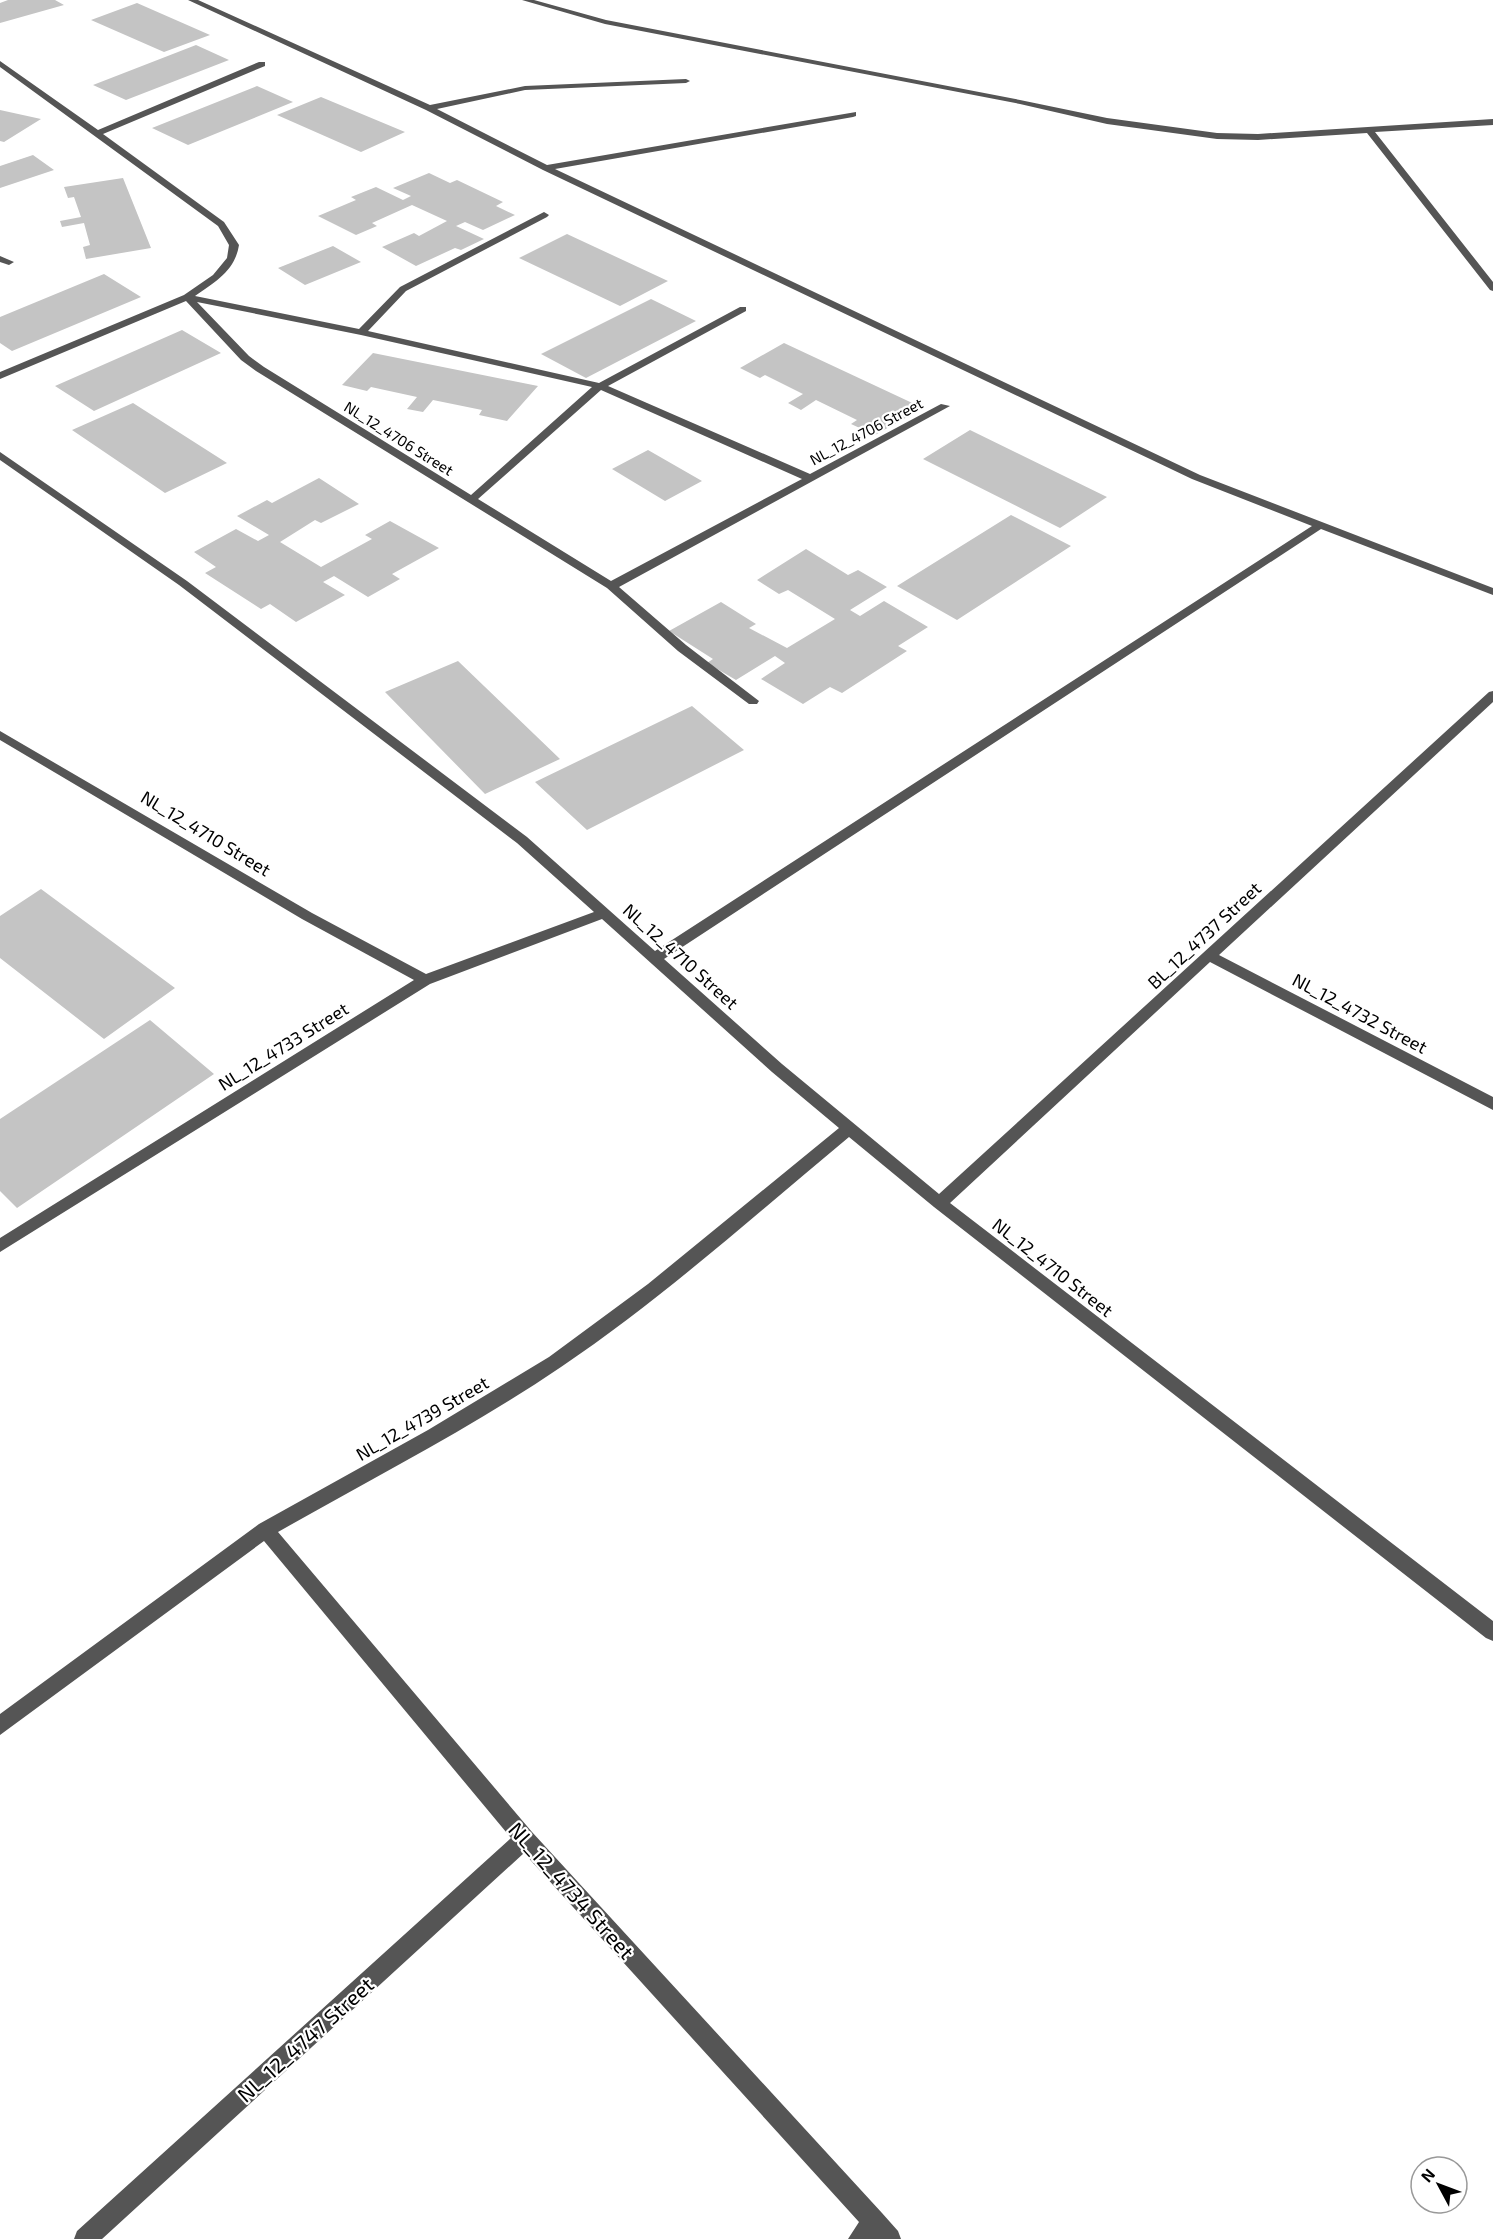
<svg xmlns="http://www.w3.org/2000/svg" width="1493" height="2239" font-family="'Exo 2',sans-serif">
	<rect width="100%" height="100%" fill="#fff"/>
	<path fill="#c4c4c4" d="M8 0H55L64 5 0 23V3Z
		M137 3 210 35 164 52 91 20Z
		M196 45 229 60 126 100 93 85Z
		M257 86 293 102 188 145 152 128Z
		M321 97 405 132 361 152 277 115Z
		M0 110 41 119 4 142 0 141Z
		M33 155 54 170 0 188V166Z
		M429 173 450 183 457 180 503 202 496 206 515 215 483 230 465 222 456 226 484 239 461 250 455 248 416 266 382 247 414 233 419 236 447 221 412 205 372 223 377 226 356 235 318 216 356 200 351 197 376 187 403 200 411 196 393 188Z
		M123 178 151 248 86 259 83 247 90 245 84 223 62 227 60 221 81 217 74 197 68 198 64 187Z
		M567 234 668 281 620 306 519 258Z
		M333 246 361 262 305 285 278 268Z
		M104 274 141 297 12 351 0 343V317Z
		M651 299 696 321 586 378 541 354Z
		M182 330 221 353 94 411 55 386Z
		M784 343 923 408 875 435 851 424 857 420 816 400 801 410 788 403 803 394 765 375 760 378 740 368Z
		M373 353 538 386 507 421 479 415 482 410 433 400 423 412 407 409 417 397 371 387 367 391 342 385Z
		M133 403 227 463 165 493 72 430Z
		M970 430 1107 497 1060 528 923 459Z
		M648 450 702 481 665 501 612 469Z
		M319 478 359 504 321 523 315 520 280 542 321 567 372 539 365 535 390 521 439 548 392 574 400 579 368 597 334 576 323 582 345 595 296 622 270 604 261 609 205 573 216 567 194 552 236 529 258 541 269 535 237 516 267 500 272 503Z
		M1011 515 1071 546 957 620 897 586Z
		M806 549 848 575 858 570 887 587 850 610 860 616 884 601 928 627 898 646 907 651 842 693 830 687 803 704 761 679 785 663 775 656 736 680 707 663 713 659 669 631 721 602 756 624 749 628 787 648 835 619 788 590 779 594 757 580Z
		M458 661 560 759 485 794 385 692Z
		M692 706 744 750 587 830 535 782Z
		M41 889 175 988 104 1039 0 958V916Z
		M150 1020 214 1074 17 1208 0 1191V1119Z"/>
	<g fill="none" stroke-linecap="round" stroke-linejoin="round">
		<path fill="#555" fill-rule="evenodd" d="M188 0H198L430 105 525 86 686 79 690 81 686 83 525 90 437 109 547 165 856 112V116L853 117 555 169 1200 475 1493 588V595L1321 529 664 959 782 1064 939 1194 1489 692 1493 691V702L1219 955 1493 1097V1110L1210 962 950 1203 1493 1621V1641L1486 1638 934 1207 849 1137C755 1215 663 1298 561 1367 471 1428 373 1478 278 1532L532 1832 882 2213 898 2231 901 2239H848L859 2222 524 1853 102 2239H74L77 2231 511 1838 264 1541 0 1735V1714L259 1524 428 1430 549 1357 648 1284 839 1128 772 1072 602 919 430 984 0 1252V1238L414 980 302 919 0 740V731L312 913 426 974 594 912 517 843 179 585 0 460V452L187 581 527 837 655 951 1312 526 1192 479 543 170 426 110Z
			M522 0H534L606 20 1020 100 1107 118 1217 133 1258 134 1493 119V125L1375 132 1493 282V291L1490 290 1367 133 1258 140 1217 139 1107 124 1020 104 605 24Z
			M0 61 98 130 259 62H265V66L103 134 224 222 239 245C235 271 215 282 195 296L359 329 400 287 544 212 549 215 547 217 406 291 368 331 599 383 740 307H746V311L608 386 810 474 941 404 950 406 619 587 686 645 759 701 757 704H749L678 651 607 588 256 371 241 360 186 301 0 379V372L184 295 213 275 227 258 229 245 218 226 0 67ZM197 302 361 335 592 387 471 495 264 367 249 356ZM601 390 802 479 611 581 478 499Z
			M0 256 14 262 9 265 0 262Z"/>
	</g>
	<g text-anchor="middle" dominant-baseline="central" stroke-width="4.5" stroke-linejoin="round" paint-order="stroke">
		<g font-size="15" fill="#000" stroke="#fff">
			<text transform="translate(866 431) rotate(-28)">NL_12_4706 Street</text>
			<text transform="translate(399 438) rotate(32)">NL_12_4706 Street</text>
		</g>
		<g font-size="18" fill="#000" stroke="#fff">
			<text transform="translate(206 833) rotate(31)">NL_12_4710 Street</text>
			<text transform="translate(1204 935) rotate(-43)">BL_12_4737 Street</text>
			<text transform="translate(681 956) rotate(42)">NL_12_4710 Street</text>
			<text transform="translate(1360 1013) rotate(28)">NL_12_4732 Street</text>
			<text transform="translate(283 1046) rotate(-32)">NL_12_4733 Street</text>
			<text transform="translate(1053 1267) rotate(38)">NL_12_4710 Street</text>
			<text transform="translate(422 1418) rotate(-30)">NL_12_4739 Street</text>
		</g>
		<g font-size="21" fill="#000" stroke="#fff">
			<text transform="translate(572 1890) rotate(48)">NL_12_4734 Street</text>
			<text transform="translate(305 2039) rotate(-42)">NL_12_4747 Street</text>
		</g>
	</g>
	<g transform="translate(1439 2185) rotate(311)"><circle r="28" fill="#ffffff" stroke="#999999" stroke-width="1.5"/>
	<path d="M0-4.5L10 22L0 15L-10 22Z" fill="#000000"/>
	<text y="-9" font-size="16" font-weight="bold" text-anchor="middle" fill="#000000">N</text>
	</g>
</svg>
